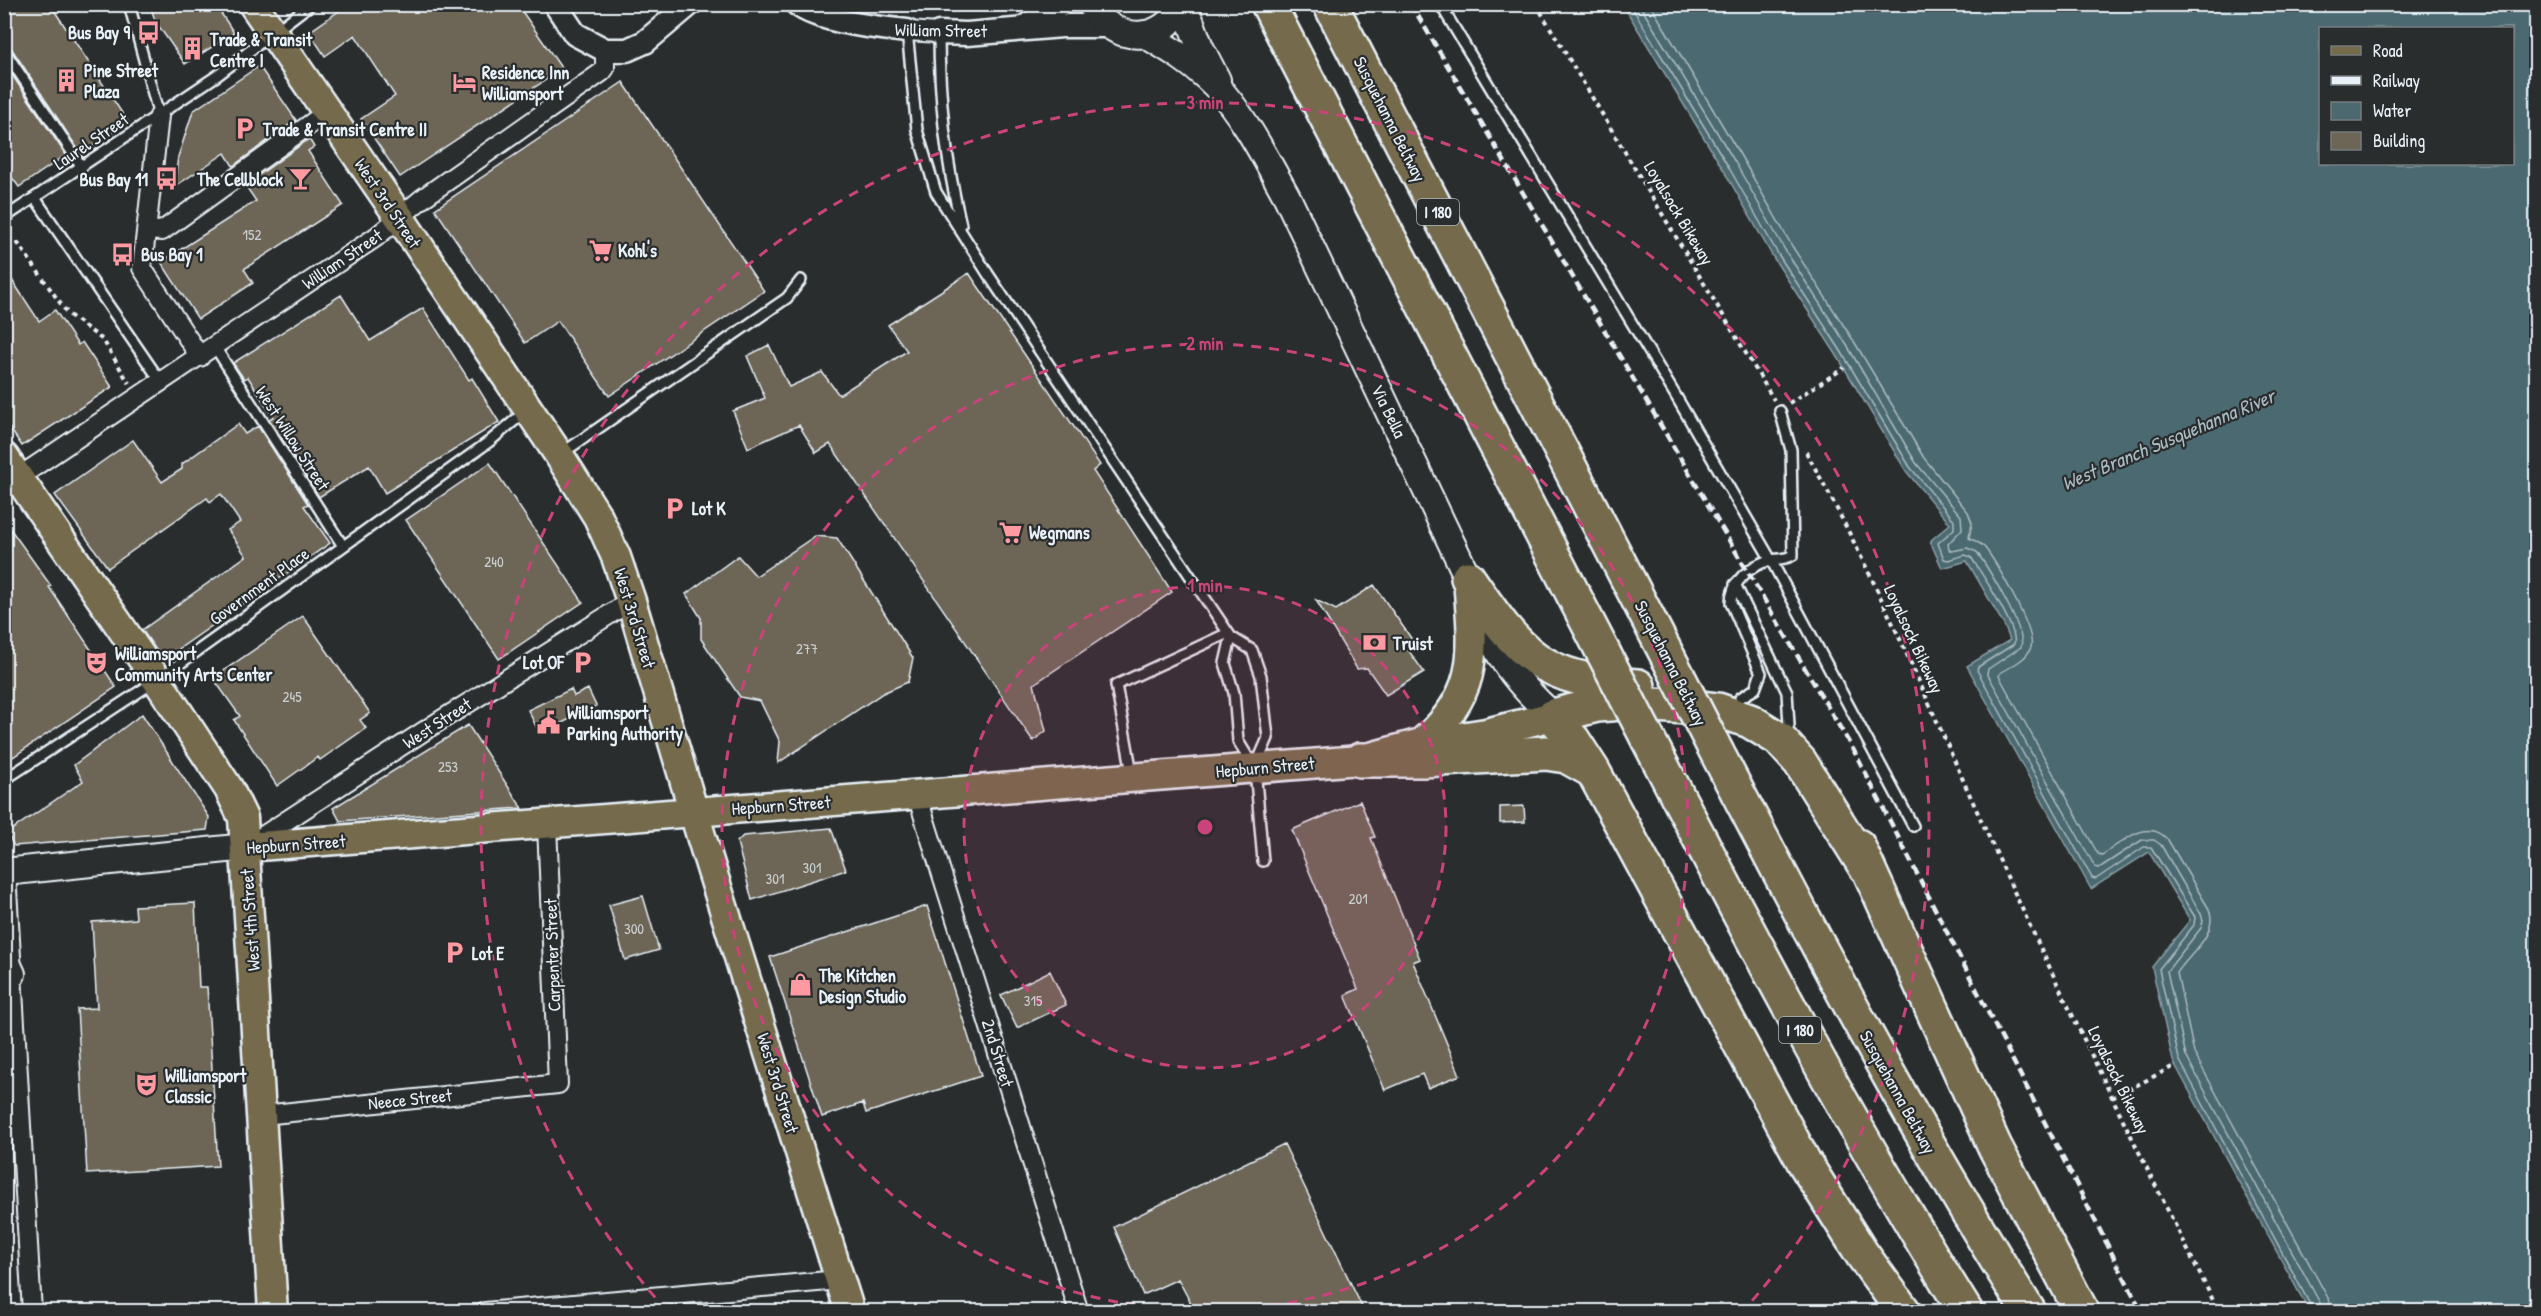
<svg xmlns="http://www.w3.org/2000/svg" width="2541" height="1316" font-family="'Patrick Hand',sans-serif">
	<rect width="100%" height="100%" fill="#2a2d2e"/>
	<filter id="ink" filterUnits="userSpaceOnUse"><feTurbulence type="fractalNoise" baseFrequency=".0167" numOctaves="2"/><feDisplacementMap in="SourceGraphic" scale="12" xChannelSelector="R" yChannelSelector="G"/><feConvolveMatrix kernelMatrix="1 2 1 2 8 2 1 2 1" color-interpolation-filters="sRGB"/></filter>
	<g filter="url(#ink)">
		<path fill="#4c696f" stroke="#8a9fa6" stroke-width="1.5" fill-rule="evenodd" d="M1623 5H2536V1311H2309L2173 1061 2152 967 2190 920 2149 852 2091 889 1967 666 2010 640 2004 625 1967 561 1942 568 1930 541 1950 524 1906 471 1836 354 1773 257 1723 169ZM2320 28H2512V164H2320Z"/>
		<g fill="none" stroke-linecap="round" stroke-linejoin="round">
			<path stroke="#aabbc1" stroke-width="1.5" d="M1630 4 1728 166 1778 254 1841 351 1910 467 1954 520V529L1938 543 1944 559 1948 560 1965 555 1971 557C1981 573 2019 629 2014 644L1978 667 1977 670 2092 878 2096 879 2144 847H2151L2195 917 2194 925 2159 969 2179 1059 2314 1312
				M1639 4 1735 162 1785 250 1848 347 1916 463 1961 516 1962 529 1948 544 1949 550 1952 551 1967 548 1977 552C1988 568 2027 631 2021 647L1988 669 1987 673 2095 867 2099 868 2142 840H2154L2161 845 2201 914 2203 921 2201 928 2167 971 2186 1056 2320 1303 2322 1312
				M1650 4 1742 158 1792 246 1855 343 1924 458 1968 512 1972 523 1969 538C1975 541 1981 543 1985 548 1996 562 2036 631 2031 647 2027 660 2011 666 2000 673L1999 676 2098 854 2102 855C2121 843 2148 816 2168 840L2209 909C2219 934 2189 954 2177 973L2194 1053 2328 1298 2331 1312"/>
		</g>
		<path fill="#6d6656" stroke="#e8f1f8" stroke-width="1.5" d="M4 4H50L128 122 81 154 10 46 4 43Z
			M150 4H215L234 33 185 64 155 21Z
			M349 4H517L562 69 400 177 361 119 395 96 355 35 325 56 309 32Z
			M4 63 66 155 19 187 4 167Z
			M259 66 296 120 233 166 225 153 174 187 178 157 193 111Z
			M623 82 764 291 609 396 558 321 525 343 435 209Z
			M309 139 314 147 308 151 343 205 244 269 253 283 198 319 161 262 256 201 245 185Z
			M4 268 39 321 55 310 78 345 82 342 112 387 22 446 4 420Z
			M969 273 1100 465 1093 471 1172 592 1034 684 1046 731 1033 741 830 444 816 453 799 425 748 448 733 411 765 398 747 356 769 345 789 387 822 372 839 395 907 351 888 325Z
			M341 295 370 341 423 308 469 380 472 378 499 422 385 493 369 466 319 497 269 419 273 417 248 377 244 379 233 363Z
			M238 424 245 434 258 426 308 504 304 506 330 543 163 660 142 630 246 556 228 530 240 522 221 494 210 502 207 498 108 568 55 495 133 440 162 482 182 469V464Z
			M490 463 583 602 499 659 406 520Z
			M4 520 51 586 49 587 116 687 4 763Z
			M815 536 837 538 913 658 908 682 883 693 778 763 780 742 760 701 740 697 701 639V618L686 594 738 556 756 576Z
			M1374 585 1411 638 1406 647 1424 672 1386 695 1367 668 1357 669 1316 600 1336 610Z
			M303 616 370 713 360 720 366 728 320 760 318 757 277 786 234 720 240 716 213 678Z
			M571 689 574 696 588 689 596 706 540 734 528 710Z
			M142 714 209 817 207 830 14 846 7 833 83 781 74 765Z
			M468 725 522 808 340 821 333 808Z
			M1360 801 1375 837 1371 838 1420 959 1413 962 1460 1075 1428 1088 1422 1074 1385 1090 1345 995 1358 989 1292 830Z
			M1524 806 1525 822 1500 823V807Z
			M831 828 846 870 752 900 737 842 743 836Z
			M643 896 659 950 625 960 609 905Z
			M195 903 199 987H207L218 1166 87 1174 77 1009 97 1008 92 922 136 919 135 906Z
			M927 906 981 1076 866 1113 863 1103 822 1117 770 957Z
			M1050 971 1066 1005 1017 1028 1001 995Z
			M1284 1144 1364 1311H1195L1178 1279 1143 1295 1114 1227Z"/>
		<g fill="none" stroke-linecap="round" stroke-linejoin="round">
			<defs>
				<path id="service" d="M129 4 159 116
					M1440 4 1677 398 1771 560 1913 826
					M907 31 917 130 936 192 988 274 1231 637 1252 650 1261 676 1268 738 1255 768 1263 861
					M939 33C939 97 946 162 961 225
					M4 50 82 167
					M35 198 161 382
					M4 218 218 75 311 4
					M215 347 343 546
					M561 454 787 298 801 280
					M1735 584 1787 692 1789 725
					M1231 637 1225 663 1234 693 1238 741 1252 764
					M1740 698 1755 689 1761 673 1731 603C1731 582 1750 565 1771 560 1780 558 1785 560 1793 555L1791 450 1780 411
					M1132 773 1116 685 1228 633
					M4 780 157 680 490 441 526 411"/>
				<path id="minor" d="M907 31 939 33
					M159 116 142 268 200 357
					M147 230 162 231 327 112
					M4 487 376 237 423 198 602 72 605 68V50
					M917 795 1079 1312
					M252 843 438 722 631 601
					M6 872 32 1312
					M263 1115 558 1084 547 825
					M485 1312 839 1280"/>
				<path id="tertiary" d="M555 4 575 34 605 50H627L645 42 690 4
					M797 4C819 22 879 28 907 31
					M1026 26 1060 4
					M939 33 967 34 1062 26H1106"/>
				<path id="secondary" d="M1091 4C1111 44 1163 46 1182 4
					M1184 4 1200 47 1217 80
					M1144 34C1170 49 1194 64 1215 85 1243 113 1268 163 1287 197L1468 578C1491 643 1501 669 1553 716
					M4 872 246 847
					M4 957 12 974"/>
				<path id="primary" d="M253 4 400 218 559 455 598 517 616 557 631 601 701 836 850 1312
					M4 457 157 680 229 789 243 818 273 1312
					M1421 743C1482 692 1473 650 1468 578
					M246 847 1360 760 1421 743 1486 733 1553 716"/>
				<path id="motorway" d="M1268 4 1604 654
					M1330 4 1668 657
					M1468 578C1521 656 1540 680 1638 686
					M1649 741C1749 934 1850 1127 1966 1312
					M1712 743C1812 936 1913 1128 2029 1312
					M1360 760H1423L1546 753 1566 756 1593 771
					M1858 846 1995 1147 2082 1312
					M1865 866 1800 762 1779 739 1750 721 1718 710 1702 708 1622 703 1597 705 1553 716 1573 740 1593 771 1804 1162 1862 1254 1904 1312"/>
			</defs>
			<use href="#service" stroke="#e8f1f8" stroke-width="14"/>
			<use href="#minor" stroke="#e8f1f8" stroke-width="22"/>
			<use href="#tertiary" stroke="#e8f1f8" stroke-width="27"/>
			<use href="#secondary" stroke="#e8f1f8" stroke-width="30"/>
			<use href="#primary" stroke="#e8f1f8" stroke-width="33"/>
			<use href="#motorway" stroke="#e8f1f8" stroke-width="38"/>
			<path stroke="#e8f1f8" stroke-width="4" stroke-dasharray="4.5 4.5" stroke-linecap="butt" d="M1536 4 1774 400
				M17 242 68 314 103 340 129 383
				M1789 403 1844 368
				M1806 452C1878 579 1932 714 1993 846 2065 1003 2141 1158 2219 1312
				M2112 1098 2176 1065"/>
			<use href="#service" stroke="#2a2d2e" stroke-width="9"/>
			<use href="#minor" stroke="#2a2d2e" stroke-width="18"/>
			<use href="#tertiary" stroke="#2a2d2e" stroke-width="22"/>
			<use href="#secondary" stroke="#2a2d2e" stroke-width="26"/>
			<use href="#primary" stroke="#746b4b" stroke-width="28"/>
			<use href="#motorway" stroke="#746b4b" stroke-width="33"/>
			<path stroke="#e8f1f8" stroke-width="4.5" stroke-dasharray="9 4.5" stroke-linecap="butt" d="M1411 4 1854 751 2142 1312"/>
			<defs>
				<path id="motorway-bridge" d="M1604 654 1649 741
					M1668 657 1712 743"/>
			</defs>
			<use href="#motorway-bridge" stroke="#e8f1f8" stroke-width="38" stroke-linecap="butt"/>
			<use href="#motorway-bridge" stroke="#746b4b" stroke-width="33"/>
		</g>
	</g>
	<circle cx="1205" cy="827" r="241" fill="#ca437a" fill-opacity=".12"/>
	<g fill="none" stroke="#ca437a" stroke-width="3" stroke-dasharray="10 8">
		<circle cx="1205" cy="827" r="241"/>
		<circle cx="1205" cy="827" r="483"/>
		<path d="M667 1311A724 724 0 1 1 1743 1311"/>
	</g>
	<defs>
		<symbol id="bus-bare" viewBox="-9 -9 18 18"><path d="M-5-6H5V4H4V6H2V4H-2V6H-4V4H-5ZM-3.5-4V0h7V-4ZM-3.5 1.2v1.5H-2V1.2ZM2 1.2v1.5H3.5V1.2Z" fill="#ff9aa2" stroke="#2a2d2e" stroke-width="2.5" paint-order="stroke"/></symbol>
		<symbol id="building-bare" viewBox="-9 -9 18 18"><path d="M-4-6H4V6H1V3H-1V6H-4ZM-2.5-4.3h1.7v1.8h-1.7ZM.8-4.3h1.7v1.8H.8ZM-2.5-1h1.7V.8h-1.7ZM.8-1h1.7V.8H.8Z" fill="#ff9aa2" stroke="#2a2d2e" stroke-width="2.5" paint-order="stroke"/></symbol>
		<symbol id="hotel-bare" viewBox="-9 -9 18 18"><path d="M-6-4.5h1.5V1H6V5H4.5V3h-9V5H-6ZM-4 0a1.8 1.8 0 1 1 3.6 0ZM.5 0V-2.5h3Q6-2.5 6 0Z" fill="#ff9aa2" stroke="#2a2d2e" stroke-width="2.5" paint-order="stroke"/></symbol>
		<symbol id="parking-bare" viewBox="-9 -9 18 18"><path d="M-3.5-5.5H1a3.5 3.5 0 0 1 0 7H-1V5.5H-3.5ZM-1-3.4V-.6H.8a1.4 1.4 0 0 0 0-2.8Z" fill="#ff9aa2" stroke="#2a2d2e" stroke-width="2.5" paint-order="stroke"/></symbol>
		<symbol id="bar-bare" viewBox="-9 -9 18 18"><path d="M-6-5H6L.8 .8V4.5H3.5V6h-7V4.5H-.8V.8Z" fill="#ff9aa2" stroke="#2a2d2e" stroke-width="2.5" paint-order="stroke"/></symbol>
		<symbol id="supermarket-bare" viewBox="-9 -9 18 18"><path d="M-6-5.5h2.5l.6 2H6L4.5 2H-2.5L-4.4-4H-6ZM-1.5 3.2a1.3 1.3 0 1 0 .1 0ZM3 3.2a1.3 1.3 0 1 0 .1 0Z" fill="#ff9aa2" stroke="#2a2d2e" stroke-width="2.5" paint-order="stroke"/></symbol>
		<symbol id="bank-bare" viewBox="-9 -9 18 18"><path d="M-6-4H6V4H-6ZM0-2.3a2.3 2.3 0 1 0 0 4.6a2.3 2.3 0 1 0 0-4.6Z" fill="#ff9aa2" stroke="#2a2d2e" stroke-width="2.5" paint-order="stroke"/></symbol>
		<symbol id="theatre-bare" viewBox="-9 -9 18 18"><path d="M-5-5.5Q0-4 5-5.5V0Q5 5 0 6Q-5 5-5 0ZM-3.3-2.5H-1v1.5H-3.3ZM1-2.5H3.3v1.5H1ZM-2.8 1Q0 5.5 2.8 1Z" fill="#ff9aa2" stroke="#2a2d2e" stroke-width="2.5" paint-order="stroke"/></symbol>
		<symbol id="civic-bare" viewBox="-9 -9 18 18"><path d="M-.6-6.5H3V-4.5H.6V-3L4-1V1h2V6H-6V1h2V-1L-.6-3ZM-1.2 2.5V6h2.4V2.5Z" fill="#ff9aa2" stroke="#2a2d2e" stroke-width="2.5" paint-order="stroke"/></symbol>
		<symbol id="shop-bare" viewBox="-9 -9 18 18"><path d="M-5-2.5h2.3a2.7 3.5 0 0 1 5.4 0H5L5.5 6h-11ZM-1.5-2.5h3a1.5 2.3 0 0 0-3 0Z" fill="#ff9aa2" stroke="#2a2d2e" stroke-width="2.5" paint-order="stroke"/></symbol>
	</defs>
	<g fill-rule="evenodd">
		<use href="#bus-bare" x="132" y="16" width="33" height="33"/>
		<use href="#building-bare" x="176" y="32" width="33" height="33"/>
		<use href="#building-bare" x="50" y="64" width="33" height="33"/>
		<use href="#hotel-bare" x="448" y="66" width="33" height="33"/>
		<use href="#parking-bare" x="228" y="112" width="33" height="33"/>
		<use href="#bus-bare" x="150" y="162" width="33" height="33"/>
		<use href="#bar-bare" x="284" y="162" width="33" height="33"/>
		<use href="#supermarket-bare" x="584" y="234" width="33" height="33"/>
		<use href="#bus-bare" x="106" y="238" width="33" height="33"/>
		<use href="#parking-bare" x="658" y="492" width="33" height="33"/>
		<use href="#supermarket-bare" x="994" y="516" width="33" height="33"/>
		<use href="#bank-bare" x="1358" y="626" width="33" height="33"/>
		<use href="#parking-bare" x="566" y="646" width="33" height="33"/>
		<use href="#theatre-bare" x="80" y="646" width="33" height="33"/>
		<use href="#civic-bare" x="532" y="706" width="33" height="33"/>
		<use href="#parking-bare" x="438" y="936" width="33" height="33"/>
		<use href="#shop-bare" x="784" y="968" width="33" height="33"/>
		<use href="#theatre-bare" x="130" y="1068" width="33" height="33"/>
	</g>
	<g text-anchor="middle" dominant-baseline="central" stroke-width="4.5" stroke-linejoin="round" paint-order="stroke">
		<g font-size="15" fill="#c9ced0">
			<text x="252" y="234">152</text>
			<text x="494" y="561">240</text>
			<text x="807" y="648">277</text>
			<text x="292" y="696">245</text>
			<text x="448" y="766">253</text>
			<text x="812" y="867">301</text>
			<text x="775" y="878">301</text>
			<text x="1358" y="898">201</text>
			<text x="634" y="928">300</text>
			<text x="1033" y="1000">315</text>
		</g>
		<g fill="#2a2d2e" stroke="#afb6bb" stroke-width="1.5">
			<rect x="1417" y="199" width="42" height="26" rx="4.5"/>
			<rect x="1779" y="1017" width="42" height="26" rx="4.5"/>
		</g>
		<g font-size="16" font-weight="bold" fill="#e8f1f8">
			<text x="1438" y="212">I 180</text>
			<text x="1800" y="1030">I 180</text>
		</g>
		<g font-size="18" fill="#e8f1f8" stroke="#2a2d2e">
			<text transform="translate(941 30) rotate(1)">William Street</text>
			<text transform="translate(1390 119) rotate(63)">Susquehanna Beltway</text>
			<text transform="translate(91 141) rotate(-34)">Laurel Street</text>
			<text transform="translate(388 203) rotate(56)">West 3rd Street</text>
			<text transform="translate(1679 213) rotate(59)">Loyalsock Bikeway</text>
			<text transform="translate(342 259) rotate(-34)">William Street</text>
			<text transform="translate(1389 411) rotate(64)">Via Bella</text>
			<text transform="translate(293 438) rotate(57)">West Willow Street</text>
			<text transform="translate(259 586) rotate(-36)">Government Place</text>
			<text transform="translate(635 618) rotate(73)">West 3rd Street</text>
			<text transform="translate(1914 639) rotate(65)">Loyalsock Bikeway</text>
			<text transform="translate(1671 663) rotate(63)">Susquehanna Beltway</text>
			<text transform="translate(437 723) rotate(-33)">West Street</text>
			<text transform="translate(1265 767) rotate(-5)">Hepburn Street</text>
			<text transform="translate(781 805) rotate(-4)">Hepburn Street</text>
			<text transform="translate(296 844) rotate(-4)">Hepburn Street</text>
			<text transform="translate(250 920) rotate(-94)">West 4th Street</text>
			<text transform="translate(552 955) rotate(-92)">Carpenter Street</text>
			<text transform="translate(998 1053) rotate(73)">2nd Street</text>
			<text transform="translate(2119 1080) rotate(64)">Loyalsock Bikeway</text>
			<text transform="translate(778 1083) rotate(73)">West 3rd Street</text>
			<text transform="translate(1898 1092) rotate(61)">Susquehanna Beltway</text>
			<text transform="translate(410 1099) rotate(-6)">Neece Street</text>
		</g>
		<g font-size="18" font-weight="bold" fill="#e8f1f8" stroke="#2a2d2e" text-anchor="start">
			<text x="130" y="32" text-anchor="end">Bus Bay 9</text>
			<text x="210" y="39">Trade &amp; Transit<tspan x="210" dy="21">Centre I</tspan></text>
			<text x="84" y="70">Pine Street<tspan x="84" dy="21">Plaza</tspan></text>
			<text x="482" y="72">Residence Inn<tspan x="482" dy="21">Williamsport</tspan></text>
			<text x="263" y="129">Trade &amp; Transit Centre II</text>
			<text x="148" y="179" text-anchor="end">Bus Bay 11</text>
			<text x="283" y="179" text-anchor="end">The Cellblock</text>
			<text x="618" y="250">Kohl's</text>
			<text x="141" y="254">Bus Bay 1</text>
			<text x="692" y="508">Lot K</text>
			<text x="1029" y="532">Wegmans</text>
			<text x="1393" y="643">Truist</text>
			<text x="115" y="653">Williamsport<tspan x="115" dy="21">Community Arts Center</tspan></text>
			<text x="564" y="662" text-anchor="end">Lot OF</text>
			<text x="567" y="712">Williamsport<tspan x="567" dy="21">Parking Authority</tspan></text>
			<text x="472" y="953">Lot E</text>
			<text x="819" y="975">The Kitchen<tspan x="819" dy="21">Design Studio</tspan></text>
			<text x="165" y="1075">Williamsport<tspan x="165" dy="21">Classic</tspan></text>
		</g>
		<g font-size="20" font-style="italic" fill="#aabbc1" stroke="#2a2d2e">
			<text transform="translate(2168 439) rotate(-23)">West Branch Susquehanna River</text>
		</g>
	</g>
	<circle cx="1205" cy="827" r="9" fill="#ca437a" stroke="#2a2d2e" stroke-width="3"/>
	<g font-size="18" text-anchor="middle" font-weight="bold" fill="#ca437a" stroke="#2a2d2e" stroke-width="4.5" stroke-linejoin="round" paint-order="stroke">
		<text x="1205" y="109">3 min</text>
		<text x="1205" y="350">2 min</text>
		<text x="1205" y="592">1 min</text>
	</g>
	<rect width="2541" height="1316" fill="none" stroke="#2a2d2e" stroke-width="24"/>
	<rect x="12" y="12" width="2517" height="1292" fill="none" stroke="#e8f1f8" stroke-width="2" filter="url(#ink)"/>
	<rect x="2319" y="27" width="195" height="138" fill="#2a2d2e" stroke="#767b7f" stroke-width="1.5"/>
	<rect x="2331" y="46" width="30" height="9" fill="#746b4b" stroke="#767b7f" stroke-width="1.5"/>
	<text x="2373" y="57" font-size="18" fill="#e8f1f8">Road</text>
	<rect x="2331" y="76" width="30" height="9" fill="#e8f1f8" stroke="#767b7f" stroke-width="1.5"/>
	<text x="2373" y="87" font-size="18" fill="#e8f1f8">Railway</text>
	<rect x="2331" y="102" width="30" height="18" fill="#4c696f" stroke="#767b7f" stroke-width="1.5"/>
	<text x="2373" y="117" font-size="18" fill="#e8f1f8">Water</text>
	<rect x="2331" y="132" width="30" height="18" fill="#6d6656" stroke="#767b7f" stroke-width="1.5"/>
	<text x="2373" y="147" font-size="18" fill="#e8f1f8">Building</text>
</svg>
